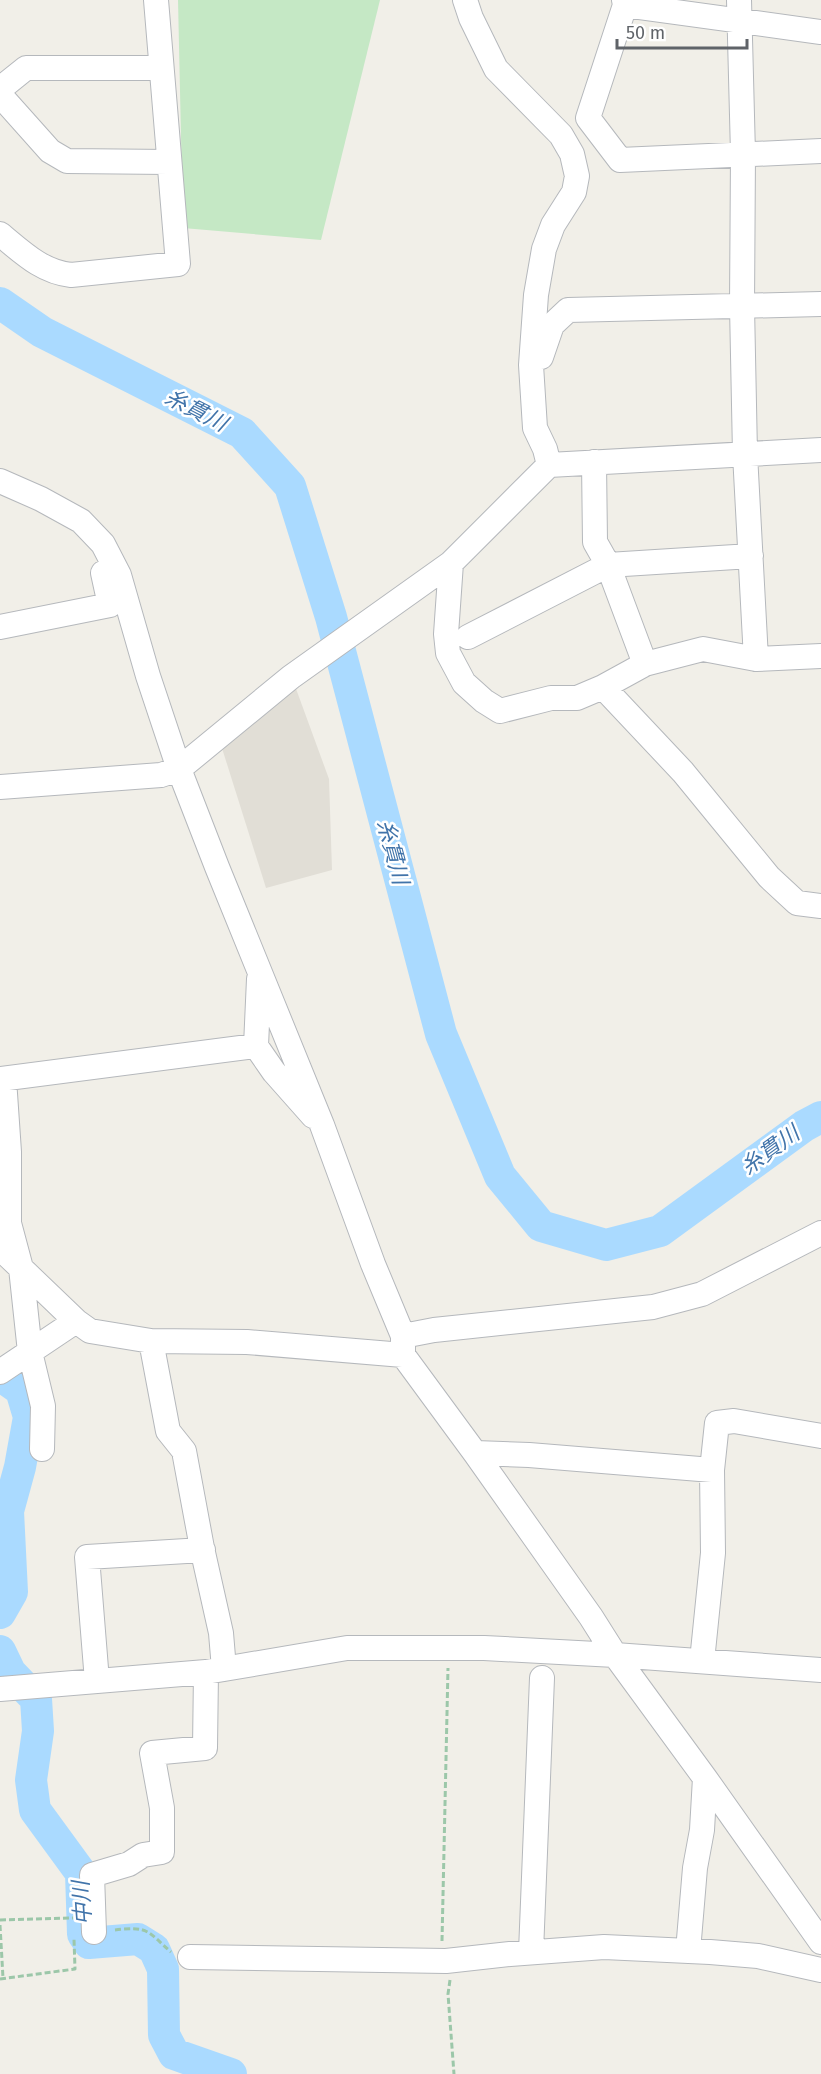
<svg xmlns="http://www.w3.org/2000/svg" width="821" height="2074" font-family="'Fira Sans','Noto Sans JP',sans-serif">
	<rect width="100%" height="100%" fill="#f1efe8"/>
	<path fill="#e1ded6" d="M295 686 329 779 332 870 266 888 221 745Z"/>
	<path fill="#c5e8c5" d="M178 0H380L321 240 183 228Z"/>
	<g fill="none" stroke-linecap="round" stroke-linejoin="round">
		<path stroke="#aadaff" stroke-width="32" d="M0 303 42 332 242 433 290 486 331 617 441 1034 500 1176 541 1226 606 1245 660 1231 804 1126 821 1117
			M0 1375 21 1390 29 1417 20 1467 8 1511 12 1592 0 1613
			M0 1651 10 1672 36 1699 38 1731 31 1780 35 1810 81 1873 83 1934 89 1943 138 1939 154 1949 163 1969 164 2035 174 2054 231 2074"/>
		<defs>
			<path id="minor" d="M465 0 471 18 496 69 561 135 572 154 577 176 574 192 553 225 544 249 536 295 531 365 535 428 545 449 549 465
				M624 0 625 5 588 118 620 160 821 151
				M739 0 743 154 742 306 745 454 756 659 821 656
				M625 5 821 32
				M0 89 26 68H161
				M0 95 50 151 67 161 169 162
				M0 234C22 252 42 272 71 275L178 264 156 0
				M541 357 552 325 568 310 821 304
				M594 462 595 542 608 565 645 664 603 687
				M0 481 41 499 81 521 103 544 119 575 148 676 179 769 217 867 322 1125 373 1264 403 1336V1355L475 1453 591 1617 615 1655 705 1778 821 1942
				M451 563 446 634 448 653 464 683 484 701 500 711 551 698H577L603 687 683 772 769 877 797 903 821 906
				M0 627 110 605 103 573
				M468 637 608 565 751 556
				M645 664 703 649 756 659
				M0 787 161 775 179 769 291 677 451 563 549 465 821 450
				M256 1046 274 1072 313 1116
				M0 1079 256 1046 259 979
				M4 1079 9 1152V1223L21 1268 30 1352 43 1406 42 1449
				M0 1248 76 1321 90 1331 151 1341 247 1342 403 1355
				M403 1336 434 1330 653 1307 702 1294 821 1233
				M151 1341 168 1431 184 1451 202 1548 221 1633 224 1669
				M0 1372 76 1321
				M475 1453 529 1455 712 1470 717 1423 734 1421 821 1436
				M702 1661 713 1553 712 1470
				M97 1681 87 1557 203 1550
				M0 1689 206 1672 347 1648H484L615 1655 821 1670
				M94 1932 92 1875 129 1864 143 1855 162 1852V1808L152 1753 205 1748 206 1672
				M688 1951 695 1868 702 1830 705 1778
				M531 1952 542 1678
				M190 1957 446 1961 510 1954 604 1947 710 1952 758 1956 821 1970"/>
		</defs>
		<use href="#minor" stroke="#b5b8bc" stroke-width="26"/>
		<path stroke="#9cc7a9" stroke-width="3" stroke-dasharray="6 3" stroke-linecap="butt" d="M0 1920 73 1918
			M0 1925 3 1978
			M115 1930C149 1926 147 1931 171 1952
			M442 1941 448 1668
			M0 1979 75 1969 74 1939
			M450 1980 448 1994 454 2074"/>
		<use href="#minor" stroke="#fff" stroke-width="24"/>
	</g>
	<g text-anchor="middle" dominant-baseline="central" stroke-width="5" stroke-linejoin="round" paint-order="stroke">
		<g font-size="22" font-style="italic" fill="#4174aa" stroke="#fff">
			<text transform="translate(196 410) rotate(27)">糸貫川</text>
			<text transform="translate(393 852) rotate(75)">糸貫川</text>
			<text transform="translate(770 1150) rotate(-36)">糸貫川</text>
			<text transform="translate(82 1903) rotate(-94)">中川</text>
		</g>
	</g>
	<path d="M617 39v9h130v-9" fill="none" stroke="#5f6368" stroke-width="3"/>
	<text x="626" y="39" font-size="18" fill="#5f6368" stroke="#ffffff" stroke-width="4.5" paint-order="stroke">50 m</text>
</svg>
